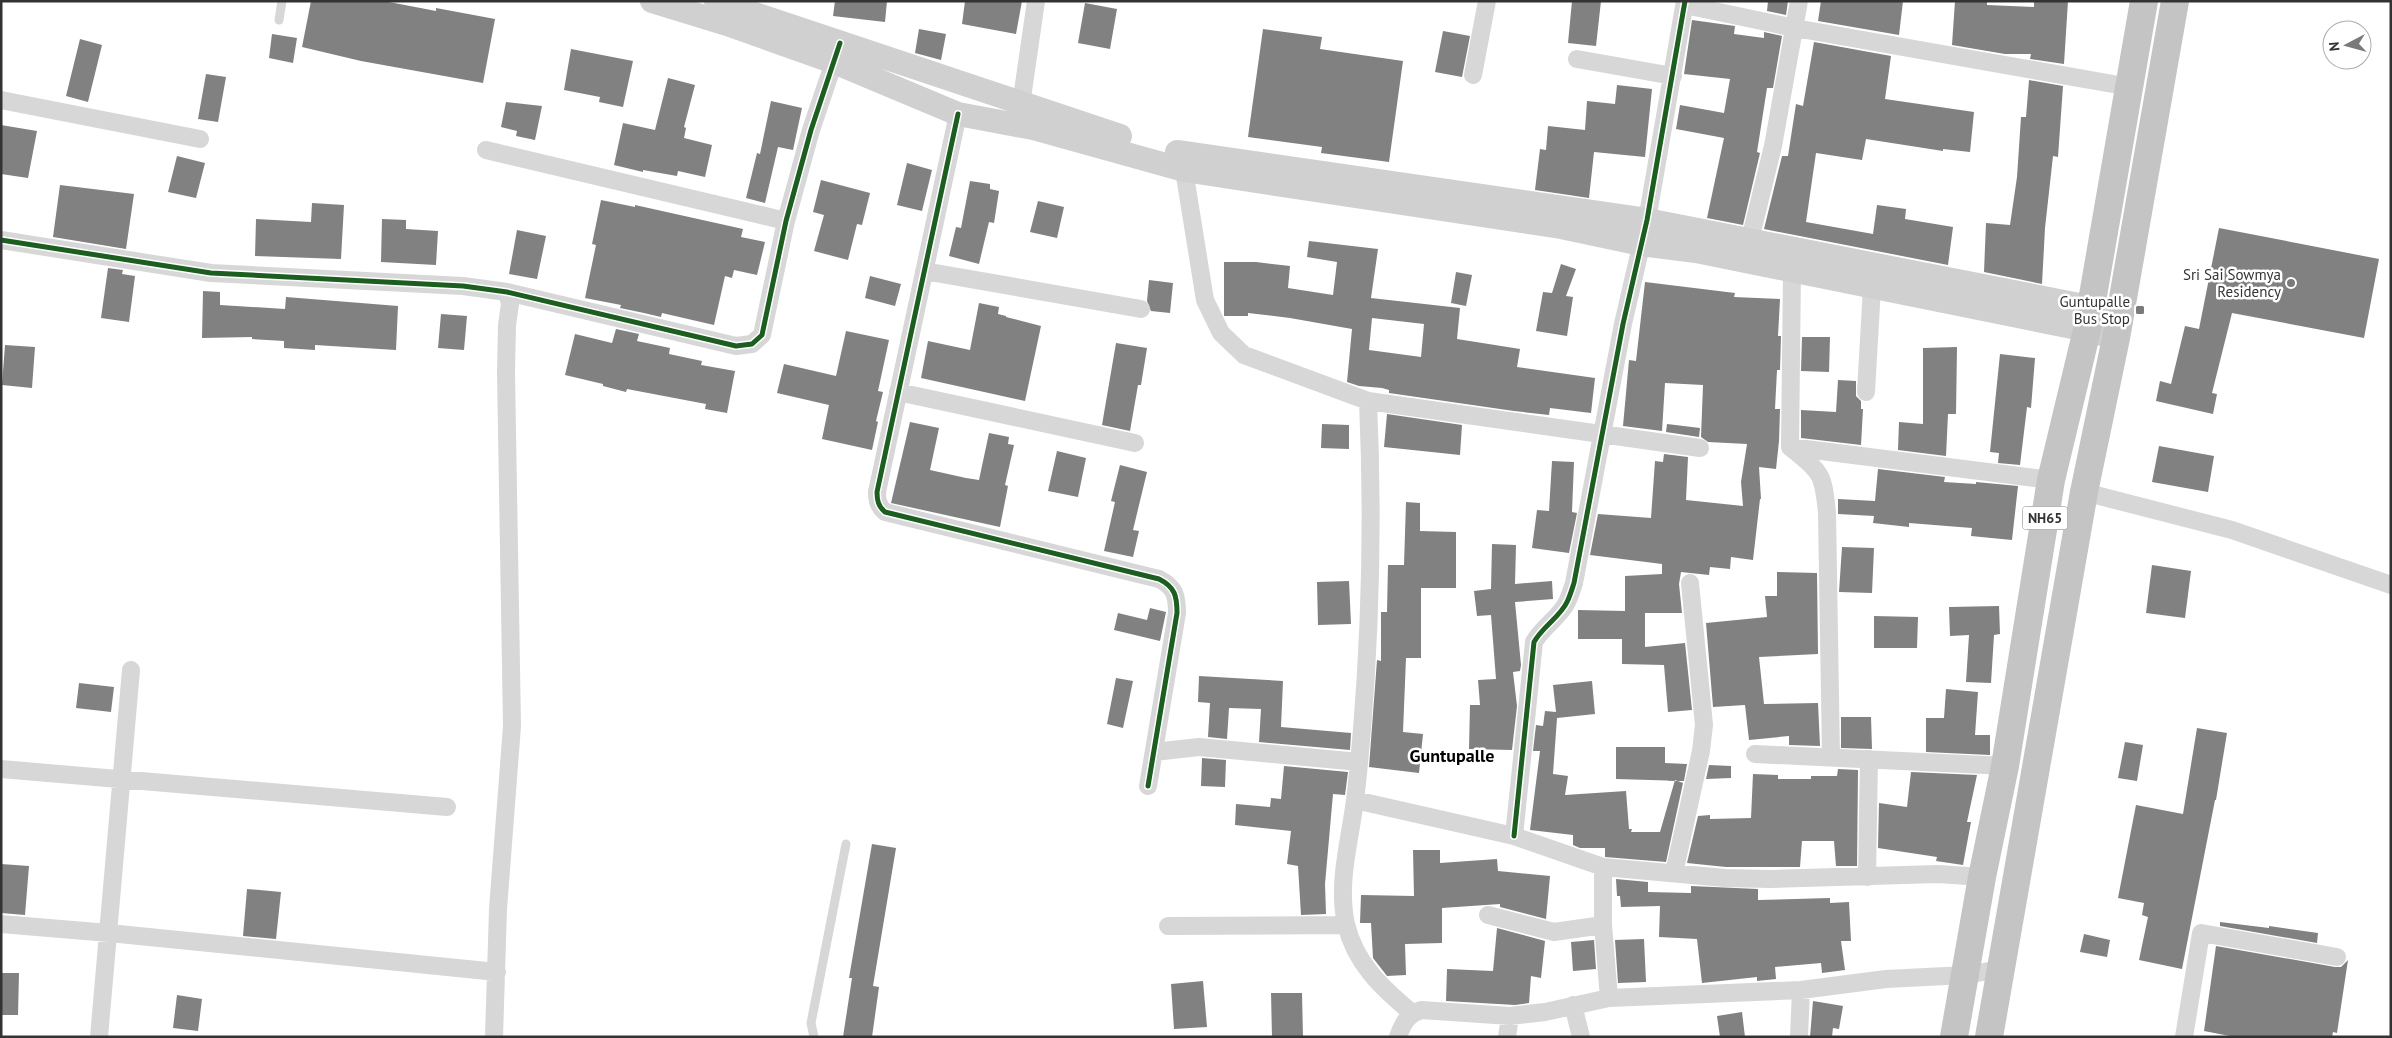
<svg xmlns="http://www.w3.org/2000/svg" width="2392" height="1038" font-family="'PT Sans',sans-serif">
	<rect width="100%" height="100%" fill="#fff"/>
	<path fill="#818181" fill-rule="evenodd" d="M311 1H384L436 11V8L495 19 483 83 361 61 302 47Z
		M835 1H887L885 22 833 16Z
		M965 1H1022L1016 34 962 24Z
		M1572 1H1601L1596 46 1568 43Z
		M1768 1H1788L1786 15 1767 11Z
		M1821 1H1903L1899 35 1818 21Z
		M1955 1H1987V5L2034 7V1H2068L2064 64 2030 59 2031 54H2005L1952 45Z
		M1085 3 1117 9 1110 49 1078 43Z
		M1692 20 1735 26 1734 34 1764 38V32L1782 36 1773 88H1767L1757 152 1760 153 1743 225 1707 218 1724 138 1676 129 1680 105 1724 113 1730 79 1684 74Z
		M919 29 946 34 941 60 915 53Z
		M1263 29 1322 37 1320 49 1403 61 1389 162 1321 153 1322 147 1248 137Z
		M1443 31 1470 36 1462 77 1435 72Z
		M272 34 297 38 293 63 269 58Z
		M80 39 102 45 88 102 66 96Z
		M1814 42 1891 56 1885 99 1974 112 1970 152 1943 149V151L1866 139 1862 160 1816 153 1806 222 1873 234 1877 205 1906 209 1905 219 1953 227 1948 265 1764 229 1782 156H1788L1796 104 1803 106Z
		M571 49 633 61 623 107 599 102 600 97 564 90Z
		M206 74 226 77 218 122 198 119Z
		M668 78 695 85 684 127 686 128 684 138 712 145 705 177 678 171 677 176 643 170V172L614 165 623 123 655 130Z
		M2029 80 2063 86 2058 157 2053 156 2045 228 2042 284 1984 272 1986 223 2010 225 2017 177 2021 117H2026Z
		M1617 85 1652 89 1645 157 1594 152 1589 198 1535 190 1540 149 1546 150 1548 126 1585 130 1587 101 1615 104Z
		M771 101 802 108 793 150 778 147 765 203 746 198 757 153 760 154Z
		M506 102 542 106 535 140 516 136 517 131 501 127Z
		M1 125 37 131 28 178 1 174Z
		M177 156 205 163 196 198 168 192Z
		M907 163 932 170 922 211 897 205Z
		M821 180 870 193 862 225 857 224 848 260 814 251 824 215 813 212Z
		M970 181 990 184V189L999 191 994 223 989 222 979 264 949 256 956 227 961 228Z
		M60 185 134 194 126 249 53 237Z
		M601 200 635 207V205L743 229 741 237 765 242 757 275 734 270 732 278 725 276 714 325 662 313 661 317 644 313 620 308 621 305 585 298 596 245 592 244Z
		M1038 201 1064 207 1057 238 1030 232Z
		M312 203 344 205 341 259 255 256 256 219 311 222Z
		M382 219 406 220V229L438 231 436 265 381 262Z
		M2219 228 2379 259 2364 338 2232 313 2212 393 2217 394 2213 414 2156 401 2160 381 2171 384 2185 326 2199 329Z
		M517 230 546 236 537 279 509 274Z
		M1309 241 1378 249 1371 298 1460 308 1457 339 1520 349 1517 367 1595 378 1591 413 1550 408 1549 415 1514 411 1389 393V390L1382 388 1359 386 1347 382 1352 329 1290 318 1248 313V316H1224V262H1256L1290 266 1288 288 1333 295 1337 262 1307 257ZM1372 318 1424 324 1421 357 1369 350Z
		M1561 264 1576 269 1566 296 1573 297 1567 336 1536 331 1543 292 1552 293Z
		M108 268 123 270 122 274 135 276 129 322 101 318Z
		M1456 272 1472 275 1466 306 1451 303Z
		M870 276 901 284 895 306 865 298Z
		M1149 280 1173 283 1170 313 1151 311 1147 301Z
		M1645 282 1735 293 1734 297 1780 299 1778 336H1781L1780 370H1777L1775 409H1780L1779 441 1776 469 1759 467 1761 499H1760L1753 560 1731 557 1730 569 1710 567 1709 575 1681 572 1679 584 1682 613H1645V647L1685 643 1692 710 1668 712 1664 665 1622 664V639H1578V610L1625 611V576L1662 574V564L1590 555 1598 514 1651 518 1655 461 1663 462 1664 454 1688 457 1686 500 1743 506 1741 482 1747 444 1708 442 1701 437 1703 385 1665 383 1662 431 1623 426 1629 360 1636 361Z
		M203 291 220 292V305L285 309 286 297 398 306 396 350 315 345V350L284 348V341L252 339V337L202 338Z
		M979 303 999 307 998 314 1006 316V317L1041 326 1025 401 921 378 928 341 970 350Z
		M441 314 467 316 464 350 438 348Z
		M616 329 639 334 637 341 670 348 669 354 702 361 701 365 735 371 727 413 705 409 706 404 627 389 626 392 603 386V384L565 375 575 334 612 343Z
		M846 331 889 340 878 391 883 392 876 421 878 422 872 450 822 439 829 405 777 393 784 364 836 376Z
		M1802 337H1830L1829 372 1801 371Z
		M1116 343 1147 348 1141 385H1138L1130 431 1102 425Z
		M5 345 35 347 32 388 2 385Z
		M1957 347 1956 414H1948L1946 456 1898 450 1899 422 1923 424V348Z
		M2000 354 2035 358 2031 408 2027 407 2020 465 1998 463 1999 453 1990 452Z
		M1838 380 1856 381V396L1861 401V409H1863L1861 445 1801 438V410L1836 412Z
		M1387 414 1462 425 1460 455 1384 447Z
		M910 422 939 428 930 470 966 478 979 480 989 433 1009 437 1008 444 1014 445 1005 485 1008 486 1000 527 891 503Z
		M1322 424 1349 425V449L1321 448Z
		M1667 424 1700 428 1699 437 1666 432Z
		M2159 446 2214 456 2208 492 2152 482Z
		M1057 451 1086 458 1078 497 1048 491Z
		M1552 461 1574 462 1572 512 1577 513 1569 553 1532 548 1537 510 1549 511Z
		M1120 465 1147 472 1133 530 1139 531 1133 557 1104 551 1115 502 1111 501Z
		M1878 469 1945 477 1944 482 1976 484V482L2018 486 2012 540 1971 536 1972 528 1909 523V527L1873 523 1874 516 1838 514V499L1875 501Z
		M1406 502 1420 503V531L1456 532V588H1421V658H1406L1403 732 1423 734 1419 773 1369 767 1377 660 1381 661V612H1387L1388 565H1404Z
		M1492 544 1516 545 1515 584 1552 581 1553 599 1515 602 1521 665 1520 671 1513 672 1517 706 1512 750 1469 749 1470 705H1480L1478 680 1496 679 1491 615 1477 616 1474 591 1491 589Z
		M1842 547 1874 548 1872 593 1839 592Z
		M2152 565 2191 571 2185 618 2146 613Z
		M1777 572 1817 573 1818 654 1759 657 1764 704 1818 703 1820 746 1789 745V736L1749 740 1745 705 1713 707 1706 623 1767 617 1765 596H1777Z
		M1349 581 1351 624 1318 625 1317 582Z
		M1999 606 2000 634 1994 635 1991 683 1966 682 1969 635 1950 636 1949 607Z
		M1150 608 1166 612 1160 641 1114 630 1118 613 1147 620Z
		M1874 616 1918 617 1917 648H1874Z
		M1199 676 1283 681 1281 727 1351 733 1350 750 1259 742 1261 709 1229 708 1227 739 1208 737 1210 703 1198 702Z
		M1116 678 1133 681 1123 728 1107 724Z
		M1592 681 1595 714 1557 718 1553 774 1568 776 1565 795 1626 791 1629 829H1632L1631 832H1660L1675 780 1683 783 1666 862 1605 857V848H1580L1573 845V835L1530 830 1540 751H1533L1536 725 1543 726 1545 711 1556 712 1553 685Z
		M79 683 114 687 111 712 76 708Z
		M1946 689 1978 692 1975 735H1990V755L1926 752V718H1944Z
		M1841 717H1871L1872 749 1841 748Z
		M2197 728 2227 733 2216 800H2215L2182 969 2139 960 2148 917 2142 915 2144 903 2118 898 2136 805 2183 814Z
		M2125 742 2143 745 2137 781 2118 778Z
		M1616 747H1665V763L1687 764 1684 781 1616 779Z
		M1202 758 1226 760 1225 787 1201 786Z
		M1709 765 1731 766V778L1706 779Z
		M1284 766 1348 772 1345 795 1333 794 1325 884 1326 914 1301 915 1298 866 1287 864 1291 831 1235 825 1236 804 1270 807 1271 798 1281 799Z
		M1838 769 1858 770 1857 866H1836L1834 841H1802L1800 867H1726L1687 863 1698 816 1710 815V819L1751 818 1753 774 1778 775V779H1811V776H1837Z
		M1911 772 1977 775 1967 822H1971L1963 865 1936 861 1937 857 1878 848 1879 803 1907 807Z
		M872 844 896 848 873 986 879 987 872 1037H843L852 978H849Z
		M1413 850H1440V863L1497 859 1498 871 1550 876 1546 919 1500 907V904L1442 908V943L1405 944 1406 975 1387 976 1373 958 1371 923H1360L1361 895 1414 896Z
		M1 864 29 866 25 915 1 913Z
		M1616 879 1648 882V892L1691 893V886L1758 889V900L1830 898V903L1849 902 1851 941H1841L1845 970 1822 973 1821 963 1775 967 1776 979 1757 981V977L1702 983 1697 939 1659 937 1660 906 1621 907 1620 896H1617Z
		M247 889 281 892 276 939 243 936Z
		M2220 922 2269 928V926L2318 933 2317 943 2220 926Z
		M1497 928 1545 941 1541 978 1531 976 1529 1003 1515 1005 1446 1001 1447 969 1493 971Z
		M2084 934 2110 940 2107 957 2080 952Z
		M1644 939 1646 982 1618 983 1615 940Z
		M1594 940 1596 969 1573 971 1571 942Z
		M2216 946 2335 967H2341L2348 960 2337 1033 2333 1032 2332 1037H2235L2204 1031Z
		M1 973H19L18 1015H1Z
		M1203 981 1207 1027 1174 1029 1171 984Z
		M1271 993H1302L1303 1037H1272Z
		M177 995 202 999 198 1031 173 1028Z
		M1813 1001 1843 1006 1839 1029 1833 1028 1832 1037H1810Z
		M1742 1012 1745 1037H1720L1717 1016Z"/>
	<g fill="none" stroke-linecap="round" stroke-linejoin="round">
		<path stroke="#d7d7d7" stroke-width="9" d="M279 20 282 1
			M814 1037 811 1023 846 844"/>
		<path stroke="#d7d7d7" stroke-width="18" d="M1685 5 1795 28 2130 87
			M1577 59 1673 76
			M1473 75 1487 1
			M1 100 200 139
			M1021 105 1036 1
			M958 114 877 492C877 500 878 506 885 512L1159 579C1175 587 1177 596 1177 613L1148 786
			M486 150 786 221
			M1184 170 1205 300 1221 333 1244 355 1368 401 1700 448
			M1 240 211 273 463 286 507 292 736 346 752 344 762 335 786 221 811 130 838 50
			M1747 252 1773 146 1799 1
			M924 271 1141 309
			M1792 271 1790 447C1821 473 1823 471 1827 513L1831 757
			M898 392 1135 443
			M1866 392 1872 287
			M1368 401C1373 511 1371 619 1362 729 1360 753 1358 777 1355 800 1350 841 1337 883 1346 924 1355 963 1382 988 1412 1013
			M1790 447 2051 480
			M2084 492 2232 530 2391 585
			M1154 752 1199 747 1359 762
			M1755 754 2005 766
			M1 769 447 807
			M1355 800 1514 836 1603 867 1725 878 1770 879 1938 874 1982 877
			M1514 836 1534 642C1543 626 1560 617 1567 602 1570 596 1572 589 1574 583L1623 324 1647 220 1685 1
			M1603 867V925L1609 998
			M1674 873 1701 751 1704 725 1690 583
			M1867 877 1869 759
			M1488 915 1554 932 1603 925
			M1 924 109 933 497 972
			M1168 926 1346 925
			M1573 1005 1581 1037
			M99 1037 131 670
			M494 1037 498 909 512 726 506 372 507 325 510 304 507 292
			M1398 1037C1403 1023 1407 1015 1421 1010L1510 1016 1545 1012 1609 998 1801 990 1886 979 1966 975 2000 969
			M1507 1037 1510 1016
			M1799 1037 1801 990
			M2184 1037 2201 933 2337 957"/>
		<path stroke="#d0d0d0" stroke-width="24" d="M652 1 727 24 834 62 958 114 1033 128 1184 170 1561 227 1641 244 1696 251 2087 330 2116 338
			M716 1 1120 136
			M1177 152 1647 220 2120 313"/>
		<path stroke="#c4c4c4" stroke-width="28" d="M1954 1037 1982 877 2005 766 2051 480 2087 330 2144 1
			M1989 1037 2084 492 2116 338 2175 1"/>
		<defs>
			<path id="cycleway" d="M958 114 877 492C877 500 878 506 885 512L1159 579C1175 587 1177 596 1177 613L1148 786
				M1 240 211 273 463 286 507 292 736 346 752 344 762 335 786 221 811 130 840 43
				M1514 836 1534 642C1543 626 1560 617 1567 602 1570 596 1572 589 1574 583L1623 324 1647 220 1685 1"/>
		</defs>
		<use href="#cycleway" stroke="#fff" stroke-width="8"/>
		<use href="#cycleway" stroke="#1b5e20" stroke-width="5"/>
	</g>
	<g fill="#7a7a7a" stroke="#fff" stroke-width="2">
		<circle cx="2291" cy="283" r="5"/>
		<rect x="2135" y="305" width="10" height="10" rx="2.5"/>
	</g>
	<g text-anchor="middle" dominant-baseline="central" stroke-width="5" stroke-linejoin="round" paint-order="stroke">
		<rect fill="#fff" stroke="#707070" stroke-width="1" x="2022.5" y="506.5" width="45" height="23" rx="4"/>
		<g font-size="14" font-weight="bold" fill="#333">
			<text x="2045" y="518">NH65</text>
		</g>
		<g font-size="15" fill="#333" stroke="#fff" text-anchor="end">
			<text x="2281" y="274">Sri Sai Sowmya<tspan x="2281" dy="17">Residency</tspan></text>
			<text x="2130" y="301">Guntupalle<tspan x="2130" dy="17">Bus Stop</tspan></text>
		</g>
		<g font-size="18" font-weight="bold" fill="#000" stroke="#fff">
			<text x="1452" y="755">Guntupalle</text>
		</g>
	</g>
	<rect width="2392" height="1038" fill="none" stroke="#333333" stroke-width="5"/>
	<g transform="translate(2347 45) rotate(264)"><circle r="24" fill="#ffffff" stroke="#adadad"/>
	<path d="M0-4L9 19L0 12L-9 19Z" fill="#7a7a7a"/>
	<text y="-8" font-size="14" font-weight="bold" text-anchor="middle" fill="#333333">N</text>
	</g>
</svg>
